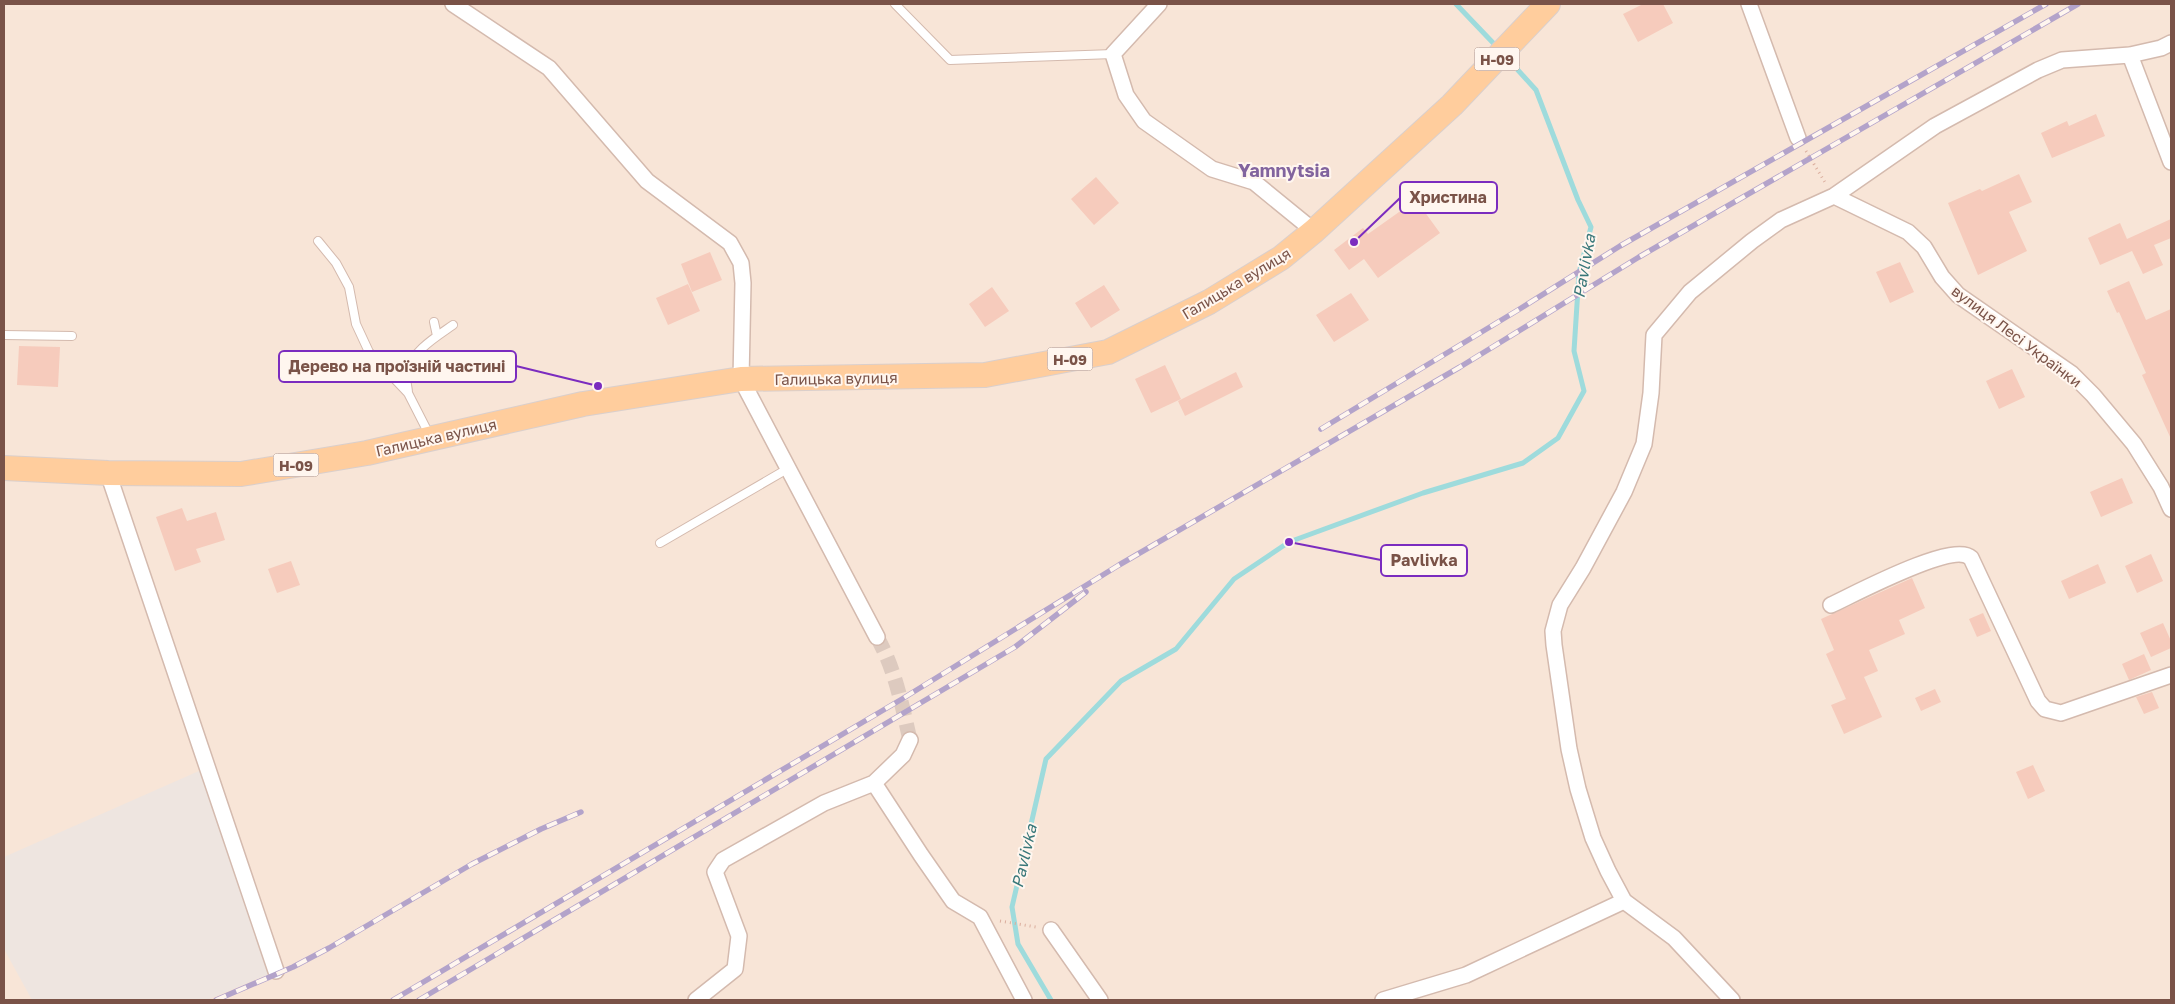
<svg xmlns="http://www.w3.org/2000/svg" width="2175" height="1004" font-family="'Golos Text',sans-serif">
	<rect width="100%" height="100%" fill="#fef2e7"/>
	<path fill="#f8e5d7" d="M4 4H2171V1000H4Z"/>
	<path fill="#eee5e0" d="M208 767 276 971 207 1000H32L4 949V857Z"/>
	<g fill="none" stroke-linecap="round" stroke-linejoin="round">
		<path stroke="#9edbdc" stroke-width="5" d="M1456 4 1497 47
			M1051 1000 1018 944 1012 907 1046 759 1121 681 1176 649 1234 579 1289 542 1423 493 1523 463 1558 438 1584 391 1574 351 1579 273 1591 227 1578 200 1536 90 1506 57"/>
	</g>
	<path fill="#f6cbbc" d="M1643 4H1663L1673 23 1638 42 1623 14Z
		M2096 114 2105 136 2052 158 2041 133 2067 121 2069 126Z
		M2019 174 2032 202 2009 212 2027 251 1978 275 1948 203 1980 189 1982 191Z
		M1096 177 1119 203 1094 225 1071 199Z
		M1416 200 1440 233 1378 278 1364 259 1349 270 1334 250 1363 228 1368 234Z
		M2171 219V238L2154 245 2163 265 2143 274 2132 251 2100 265 2088 238 2120 223 2127 239Z
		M710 252 722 280 692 292 681 264Z
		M1900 262 1914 292 1890 303 1876 272Z
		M2129 281 2146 320 2171 309V439L2142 375 2146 373 2119 312 2117 313 2107 291Z
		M688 284 700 311 668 325 656 298Z
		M1104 285 1120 310 1091 328 1075 303Z
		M992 287 1009 311 985 327 969 304Z
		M1351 293 1369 320 1334 342 1316 315Z
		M19 346 60 347 58 387 17 385Z
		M1165 365 1181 399 1151 413 1135 379Z
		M2012 369 2025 397 1999 409 1986 381Z
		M1236 372 1243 387 1185 416 1178 401Z
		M2122 478 2133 503 2101 517 2090 492Z
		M182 508 187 521 216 512 225 540 196 549 201 562 175 571 156 517Z
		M2151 554 2163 581 2137 593 2125 566Z
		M291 561 300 585 277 593 268 569Z
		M2098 564 2106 583 2069 599 2061 581Z
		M1912 578 1925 608 1899 620 1905 634 1869 650 1878 671 1864 677 1882 717 1844 734 1831 705 1846 699 1826 654 1834 650 1821 619Z
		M1983 613 1991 631 1977 637 1969 619Z
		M2163 623 2171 641V648L2151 657 2140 633Z
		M2144 654 2151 670 2129 680 2122 664Z
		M1935 689 1941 702 1921 711 1915 698Z
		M2152 692 2159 708 2144 714 2136 697Z
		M2033 765 2045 791 2028 799 2016 772Z"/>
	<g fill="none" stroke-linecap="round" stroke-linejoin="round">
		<path stroke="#ddcabf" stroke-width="15" stroke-dasharray="15 8" stroke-linecap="butt" d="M877 637C895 669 902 705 910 740"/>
		<defs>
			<path id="lane" d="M895 4 950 60 1113 54
				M318 241 336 263 349 287 356 324 369 352 408 393 430 436
				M434 322 437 336
				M4 335 72 336
				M408 393C408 387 405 379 406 373 412 351 436 337 453 325
				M660 543 789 468"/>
			<path id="street" d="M453 4 549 68 647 181 730 243 741 263 743 283 741 379 877 637
				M1159 4 1113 54 1126 95 1144 121 1212 169 1254 182 1314 231
				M1749 4 1798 138
				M2130 55 2171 162
				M1834 196 1908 232 1924 247 1942 277 1958 295 2072 374 2093 395 2134 444 2161 487 2171 509
				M108 473 276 971
				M1831 605C1853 595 1953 541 1971 558L2038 701 2045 709 2061 713 2171 675
				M874 783 903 755 910 740
				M1051 930 1100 1000
				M696 1000 735 969 739 936 715 872 723 860 824 803 874 783 921 855 953 901 980 917 1024 1000
				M1383 1000 1466 975 1624 901
				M1732 1000 1674 938 1624 901 1608 871 1593 838 1578 789 1569 749 1554 645 1553 631 1560 605 1583 568 1624 492 1644 444 1651 393 1654 335 1690 292 1752 241 1781 220 1834 196 1935 126 2038 70 2062 60 2130 55 2161 48 2171 43"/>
			<path id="primary" d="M4 468 108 473 241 474 367 453 583 404 741 379 985 375 1108 352 1209 302 1281 258 1314 231 1452 105 1548 4"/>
		</defs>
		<use href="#lane" stroke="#d4baae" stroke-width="10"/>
		<use href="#street" stroke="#d4baae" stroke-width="18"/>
		<use href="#primary" stroke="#dacfcc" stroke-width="26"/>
		<path stroke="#dbae9e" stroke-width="3" stroke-dasharray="1 4" stroke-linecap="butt" d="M1806 151 1826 184
			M1000 921 1036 927"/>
		<use href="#lane" stroke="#fff" stroke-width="8"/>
		<use href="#street" stroke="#fff" stroke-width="15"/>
		<use href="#primary" stroke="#ffcd9d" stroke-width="24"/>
		<defs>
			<path id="rail" d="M1321 429 1518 310 1620 246 2046 4
				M216 1000 293 967 329 948 472 864 541 829 581 812
				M393 1000 902 699 1119 565 1460 367 1639 257 2078 4
				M419 1000 1015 647 1086 592"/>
		</defs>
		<use href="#rail" stroke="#b3a3ca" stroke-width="5.5"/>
		<use href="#rail" stroke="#fff6ef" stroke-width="4" stroke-dasharray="11" stroke-linecap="butt"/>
	</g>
	<g text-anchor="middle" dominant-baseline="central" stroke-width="4" stroke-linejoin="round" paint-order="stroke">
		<g fill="#fff6ef" stroke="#a2847a" stroke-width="1">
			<rect x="1474.5" y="47.5" width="45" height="23" rx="4"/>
			<rect x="1047.5" y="347.5" width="45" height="23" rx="4"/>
			<rect x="273.5" y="453.5" width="45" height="23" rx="4"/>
		</g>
		<g font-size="14" font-weight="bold" fill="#7a5348">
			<text x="1497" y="59">Н-09</text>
			<text x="1070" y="359">Н-09</text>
			<text x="296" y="465">Н-09</text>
		</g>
		<g font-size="15" fill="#7a5348" stroke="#fff6ef">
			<text transform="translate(1236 283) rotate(-31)">Галицька вулиця</text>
			<text transform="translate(2017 336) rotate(37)">вулиця Лесі Українки</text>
			<text transform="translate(836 378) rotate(-1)">Галицька вулиця</text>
			<text transform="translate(436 437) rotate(-13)">Галицька вулиця</text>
		</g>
		<g font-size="16" font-style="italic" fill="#387779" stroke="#fff6ef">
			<text transform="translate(1584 266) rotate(-80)">Pavlivka</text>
			<text transform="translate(1024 856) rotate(-77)">Pavlivka</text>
		</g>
		<g font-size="18" font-weight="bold" fill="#82649e" stroke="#fff6ef">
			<text x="1284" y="170">Yamnytsia</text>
		</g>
	</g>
	<path fill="none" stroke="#7b2cbf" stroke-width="2" d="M1354 242L1400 198M598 386L516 366M1289 542L1381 560"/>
	<g fill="#7b2cbf" stroke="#fff6ef" stroke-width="2">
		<circle cx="1354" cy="242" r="5"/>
		<circle cx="598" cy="386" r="5"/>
		<circle cx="1289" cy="542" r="5"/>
	</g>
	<g fill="#fff6ef" stroke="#7b2cbf" stroke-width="2">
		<rect x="1400" y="182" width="97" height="31" rx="5"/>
		<rect x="279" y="351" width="237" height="31" rx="5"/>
		<rect x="1381" y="545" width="86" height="31" rx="5"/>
	</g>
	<g font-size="16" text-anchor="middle" font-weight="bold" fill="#7a5348">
		<text x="1448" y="203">Христина</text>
		<text x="397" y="372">Дерево на проїзній частині</text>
		<text x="1424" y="566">Pavlivka</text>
	</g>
	<rect width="2175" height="1004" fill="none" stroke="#7a5348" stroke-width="10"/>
</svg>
